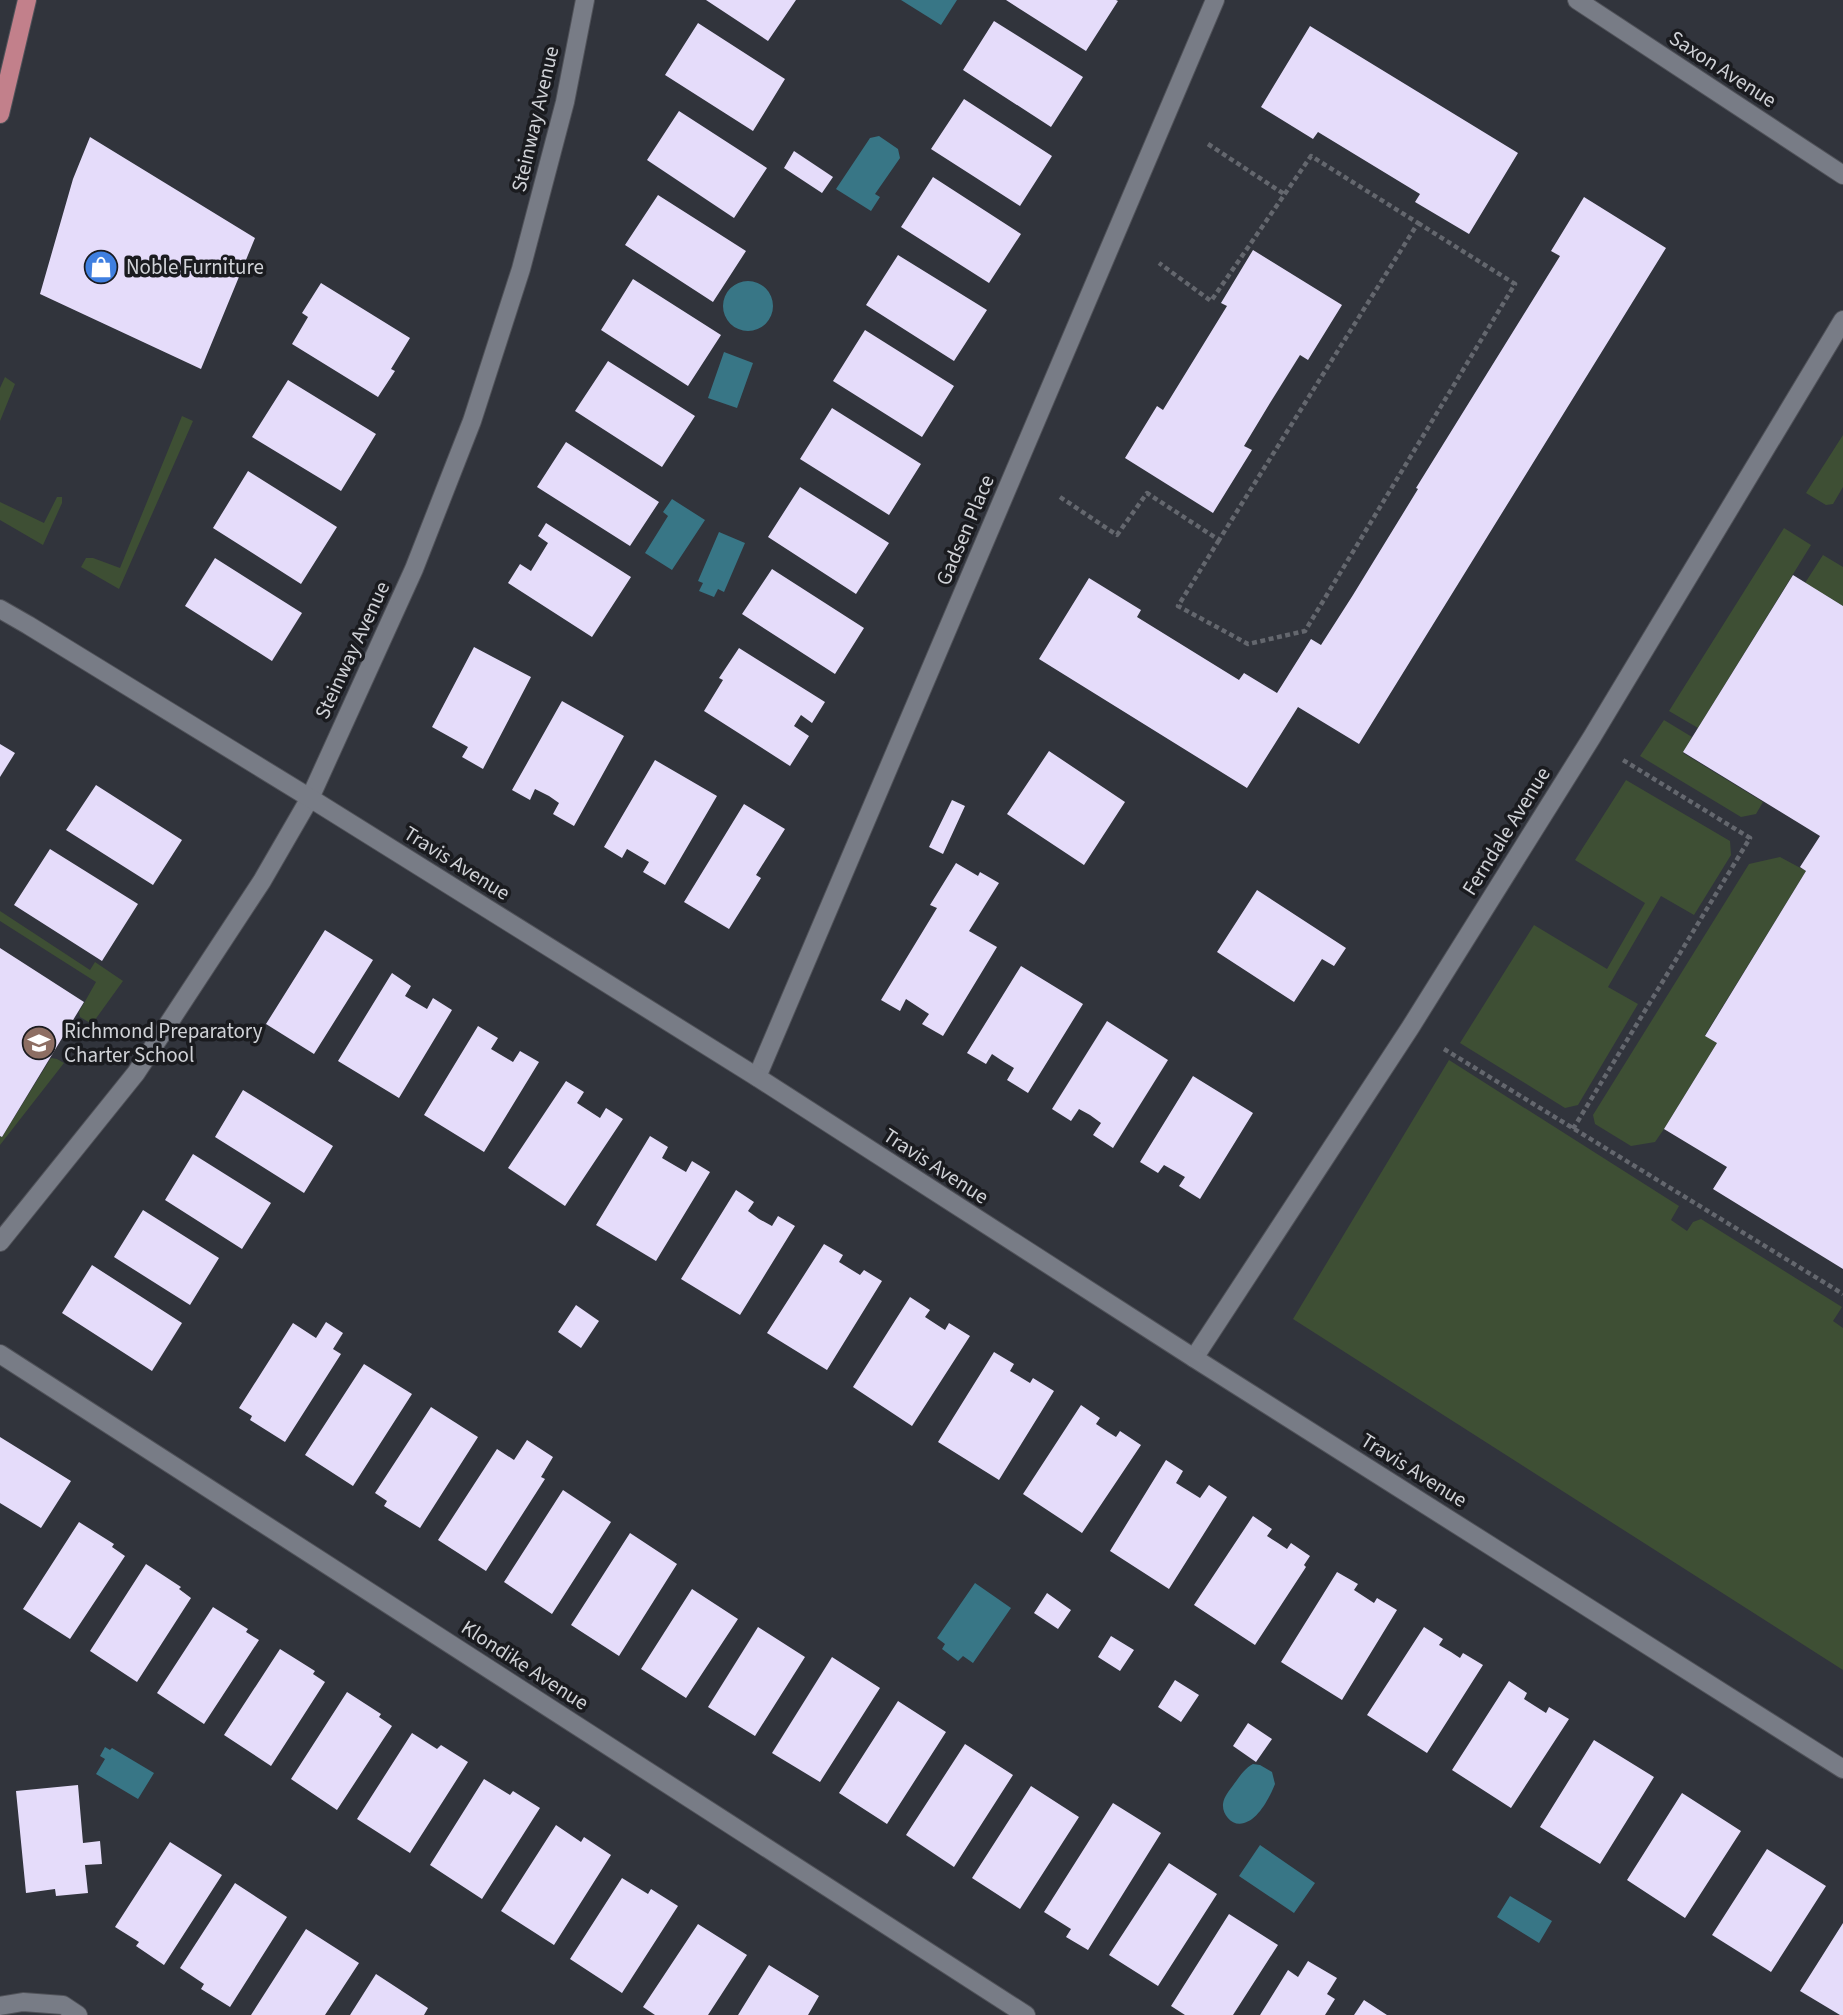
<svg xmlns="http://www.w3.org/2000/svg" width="1843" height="2015" font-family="'Source Sans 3',sans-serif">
	<rect width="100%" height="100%" fill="#31343c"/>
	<path fill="#3e4f34" d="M5 377 15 384 0 421V388Z
		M182 416 193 421 119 589 81 567 86 558H93L120 568Z
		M1843 435V487L1833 504 1826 505 1806 493Z
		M57 497H62V503L43 545 0 520V502L44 523Z
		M1784 528 1811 545 1698 728 1669 711Z
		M1823 555 1843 567V606L1805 583Z
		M1664 720 1692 737 1683 753 1763 802 1756 814 1741 817 1640 756Z
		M1626 780 1730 841 1731 855 1694 915 1661 896 1608 987 1638 1004 1578 1105 1565 1108 1460 1043 1534 925 1607 969 1645 903 1575 860Z
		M1780 857 1806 871 1705 1035 1717 1043 1664 1129 1655 1142 1631 1146 1595 1124 1593 1115 1749 864Z
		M0 911 90 970 95 962 123 981 92 1024 80 1017 79 1012 96 982 0 921Z
		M51 1058 57 1059 64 1063 0 1145V1136L2 1137Z
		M1449 1060 1679 1206 1671 1220 1687 1231 1693 1222 1701 1219 1842 1307 1833 1321 1843 1328V1670L1293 1319Z"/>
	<path fill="#387686" d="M901 0H957L941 25Z
		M879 136 898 149 900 158 875 194 880 197 871 211 836 189 870 138Z
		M723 306a25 25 0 1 1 50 0a25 25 0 1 1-50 0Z
		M724 352 753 363 737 408 708 398Z
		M672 499 705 520 672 570 645 553 668 516 663 512Z
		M719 532 745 543 724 592 718 589 714 597 699 591 703 583 698 581Z
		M975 1583 1011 1608 973 1663 963 1656 958 1661 942 1649 945 1644 937 1638Z
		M105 1747 110 1750 112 1748 154 1773 138 1799 96 1774 105 1759 100 1756Z
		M1253 1764 1260 1765 1272 1772 1275 1784C1270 1797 1258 1820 1244 1823 1233 1827 1222 1815 1223 1804 1224 1796 1230 1790 1234 1784 1240 1776 1244 1769 1253 1764Z
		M1260 1845 1315 1883 1294 1913 1239 1876Z
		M1510 1896 1552 1921 1539 1943 1497 1917Z"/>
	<path fill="#e5dcfa" d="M706 0H796L768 41Z
		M1006 0H1116L1118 1 1086 51Z
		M994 21 1083 77 1051 127 963 70Z
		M698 23 785 79 753 131 665 75Z
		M1310 26 1518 153 1469 234 1415 202 1420 194 1318 132 1313 139 1261 107Z
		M964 99 1052 156 1020 206 931 149Z
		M679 111 767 168 734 218 647 160Z
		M90 137 255 238 201 369 40 294 73 179Z
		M794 151 833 177 822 193 784 168Z
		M933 177 1021 234 989 283 901 227Z
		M658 195 746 251 713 302 625 245Z
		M1584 197 1666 248 1359 744 1298 707 1247 788 1039 659 1089 578 1141 610 1137 617 1239 680 1244 673 1277 693 1311 639 1321 645 1353 595 1418 489 1416 488 1560 256 1551 251Z
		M1253 250 1342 305 1308 360 1300 355 1270 403 1244 446 1252 450 1213 513 1125 458 1157 406 1163 410 1227 306 1221 303Z
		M898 255 987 310 954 361 866 305Z
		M633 279 721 335 688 386 601 330Z
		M321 283 410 338 391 369 395 371 378 397 292 344 308 317 302 313Z
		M865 330 954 386 922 437 833 381Z
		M608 361 695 416 662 467 575 411Z
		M288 380 376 434 341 491 252 437Z
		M832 408 921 464 889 515 800 459Z
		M566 442 659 502 630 546 537 487Z
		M248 471 337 527 301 584 213 528Z
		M800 487 889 543 856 594 768 537Z
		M546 523 631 577 592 637 508 583 520 564 531 571 548 543 538 536Z
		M215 558 302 613 272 661 185 606Z
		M772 569 864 628 835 674 742 614Z
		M1793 575 1843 606V1269L1713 1189 1727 1167 1664 1129 1717 1043 1705 1036 1806 871 1800 867 1820 836 1683 752Z
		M474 647 531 677 483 769 462 757 468 747 432 727Z
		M739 648 825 702 812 723 801 715 794 726 809 736 790 766 704 711 723 680 719 678Z
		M562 701 624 736 574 826 553 814 559 803 549 796 535 789 530 800 512 790Z
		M0 744 15 753 0 777Z
		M1049 751 1125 802 1084 865 1007 814Z
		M655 760 717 796 665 885 643 872 649 862 627 849 622 858 604 847Z
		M96 785 182 840 153 885 66 830Z
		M952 800 965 806 943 854 929 847Z
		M744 804 785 829 756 875 761 878 729 929 684 902Z
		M50 849 138 904 102 961 14 905Z
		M956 863 978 876 980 872 999 883 969 931 997 947 943 1036 922 1024 929 1014 906 999 900 1011 881 1000 937 908 930 905Z
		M1257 890 1346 948 1334 966 1322 959 1294 1002 1217 952Z
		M325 930 373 960 314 1054 266 1024Z
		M0 948 84 1002 2 1137 0 1136Z
		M1021 966 1083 1004 1028 1093 1007 1080 1014 1068 1004 1062 992 1054 986 1064 967 1053Z
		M392 973 411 986 405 996 427 1009 433 998 452 1010 399 1098 338 1061Z
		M1107 1021 1168 1060 1113 1148 1093 1135 1101 1123 1090 1115 1079 1109 1071 1121 1052 1109Z
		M478 1026 498 1038 491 1049 513 1062 520 1051 539 1062 484 1152 424 1115Z
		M1193 1076 1253 1113 1200 1199 1179 1186 1185 1177 1164 1165 1158 1173 1140 1162Z
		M566 1081 584 1092 577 1103 600 1118 606 1108 623 1119 565 1206 508 1168Z
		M243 1090 333 1146 304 1193 215 1137Z
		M650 1136 668 1147 662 1158 686 1172 692 1161 710 1172 656 1261 596 1225Z
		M193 1154 271 1203 242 1249 165 1200Z
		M736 1190 754 1202 748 1211 759 1219 772 1226 778 1216 795 1226 740 1315 681 1279Z
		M143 1210 219 1258 190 1305 114 1257Z
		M824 1244 843 1255 839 1262 860 1275 864 1270 882 1281 827 1370 767 1333Z
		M92 1265 182 1323 152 1371 62 1313Z
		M910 1297 930 1310 925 1317 945 1330 949 1323 970 1336 912 1426 853 1387Z
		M576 1305 599 1321 581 1348 558 1332Z
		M326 1322 343 1333 333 1349 341 1354 285 1442 250 1420 252 1416 239 1408 293 1323 316 1338Z
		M994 1352 1014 1364 1010 1371 1030 1383 1033 1378 1054 1391 999 1480 938 1442Z
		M364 1364 412 1394 353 1486 305 1455Z
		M1081 1405 1100 1418 1096 1424 1108 1432 1116 1437 1120 1431 1141 1445 1082 1533 1023 1494Z
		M431 1407 478 1437 420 1528 384 1506 387 1501 375 1493Z
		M0 1437 71 1481 41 1528 0 1503Z
		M527 1440 553 1457 541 1477 545 1479 486 1571 438 1540 497 1449 514 1460Z
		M1166 1460 1183 1471 1176 1483 1200 1498 1209 1485 1227 1497 1169 1589 1110 1551Z
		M563 1490 611 1522 552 1614 504 1582Z
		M1253 1516 1272 1529 1267 1536 1278 1543 1287 1549 1291 1543 1310 1556 1304 1565 1306 1567 1255 1645 1194 1605Z
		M79 1522 114 1544 112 1547 125 1556 70 1639 23 1609Z
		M630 1533 677 1564 619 1656 571 1625Z
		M146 1564 181 1587 179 1589 191 1598 137 1682 90 1651Z
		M1337 1572 1358 1584 1354 1590 1374 1603 1377 1598 1397 1610 1342 1700 1281 1662Z
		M692 1589 738 1619 686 1698 641 1669Z
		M1047 1593 1071 1610 1058 1629 1034 1613Z
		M213 1607 248 1629 246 1632 259 1640 204 1724 157 1693Z
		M758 1627 805 1657 755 1736 708 1707Z
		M1424 1627 1443 1639 1439 1645 1451 1652 1460 1658 1463 1653 1483 1665 1427 1753 1367 1715Z
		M1111 1636 1134 1650 1120 1671 1098 1657Z
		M280 1649 315 1671 313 1674 325 1682 271 1766 224 1735Z
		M832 1657 880 1688 820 1782 772 1753Z
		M1175 1680 1199 1695 1181 1722 1158 1707Z
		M1509 1681 1527 1693 1524 1699 1546 1713 1549 1707 1569 1719 1511 1808 1452 1770Z
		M347 1692 381 1714 379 1717 392 1726 337 1810 291 1779Z
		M898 1701 946 1732 887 1824 839 1793Z
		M1248 1723 1272 1739 1256 1762 1233 1746Z
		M412 1733 437 1749 441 1745 468 1762 410 1853 357 1819Z
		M1594 1740 1654 1777 1600 1864 1540 1827Z
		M965 1744 1013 1775 954 1867 906 1835Z
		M484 1779 510 1795 513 1791 540 1808 482 1899 430 1865Z
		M78 1785 83 1843 100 1841 102 1864 85 1865 88 1893 56 1896 55 1889 26 1893 16 1791Z
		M1031 1786 1079 1817 1020 1909 972 1878Z
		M1682 1793 1741 1831 1685 1918 1627 1880Z
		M1113 1803 1161 1833 1088 1950 1066 1937 1071 1929 1044 1912Z
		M556 1825 581 1842 584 1837 611 1855 554 1945 501 1911Z
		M170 1842 222 1875 164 1965 136 1946 139 1942 115 1927Z
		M1767 1849 1826 1886 1771 1972 1712 1935Z
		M1169 1863 1217 1894 1158 1986 1109 1955Z
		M622 1878 648 1894 651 1889 678 1906 622 1993 570 1959Z
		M235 1883 287 1917 230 2007 201 1989 204 1984 180 1968Z
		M1229 1914 1278 1945 1233 2015H1185L1171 2006Z
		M1843 1923V2015H1840L1800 1991Z
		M698 1924 747 1955 708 2015H655L643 2007Z
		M306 1929 359 1963 325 2015H251Z
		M1308 1961 1337 1978 1327 1994 1335 1999 1325 2015H1260L1288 1970 1298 1977Z
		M769 1965 819 1996 808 2015H738Z
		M376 1974 428 2008 424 2015H350Z
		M1364 2000 1387 2015H1354Z"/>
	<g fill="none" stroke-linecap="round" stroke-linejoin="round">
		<defs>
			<path id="street" d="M1577 0 1843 175
				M757 1077 1215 0
				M0 1242 136 1073 262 881 310 798 414 569 472 421 521 269 565 102 585 0
				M0 1354 1026 2015
				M1194 1358 1410 1028 1592 737 1843 320
				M0 2006 23 2002 63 2005 78 2015"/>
			<path id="secondary" d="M0 609 28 625 310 798 757 1077 1194 1358 1843 1769"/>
			<path id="primary" d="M0 114 27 0"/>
		</defs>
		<use href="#street" stroke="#505259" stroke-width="20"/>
		<use href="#secondary" stroke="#505259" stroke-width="20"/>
		<use href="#primary" stroke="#505259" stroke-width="20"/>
		<path stroke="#64676e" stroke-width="4.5" stroke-dasharray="5 3.5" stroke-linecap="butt" d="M1208 144 1284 194
			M1060 497 1117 535 1147 493 1219 540 1418 223 1311 156 1211 301 1159 263
			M1219 540 1178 606 1248 644 1305 631 1515 284 1418 223
			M1444 1049 1843 1294
			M1573 1129 1750 838 1623 760"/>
		<use href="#street" stroke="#787c86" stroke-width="18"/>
		<use href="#secondary" stroke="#787c86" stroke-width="18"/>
		<use href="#primary" stroke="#c2808b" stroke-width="18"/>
	</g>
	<defs>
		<symbol id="shop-disc" viewBox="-11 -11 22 22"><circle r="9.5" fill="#3f7fe0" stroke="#1a1b1f"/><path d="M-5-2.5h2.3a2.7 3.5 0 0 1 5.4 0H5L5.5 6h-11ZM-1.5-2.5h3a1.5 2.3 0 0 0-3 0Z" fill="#fff"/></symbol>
		<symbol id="school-disc" viewBox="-11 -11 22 22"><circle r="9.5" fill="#8d6e63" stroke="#1a1b1f"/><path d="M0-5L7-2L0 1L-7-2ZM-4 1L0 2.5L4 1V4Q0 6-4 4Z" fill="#fff"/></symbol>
	</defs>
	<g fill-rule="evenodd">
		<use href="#shop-disc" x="82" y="248" width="38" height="38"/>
		<use href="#school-disc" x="20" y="1024" width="38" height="38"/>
	</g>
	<g text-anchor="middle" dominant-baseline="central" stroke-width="7" stroke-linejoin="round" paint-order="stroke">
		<g font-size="21" fill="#d0d2d7" stroke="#1a1b1f">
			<text transform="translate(1723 69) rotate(33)">Saxon Avenue</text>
			<text transform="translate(535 119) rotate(-77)">Steinway Avenue</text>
			<text transform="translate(965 530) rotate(-67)">Gadsen Place</text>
			<text transform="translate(352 650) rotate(-65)">Steinway Avenue</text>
			<text transform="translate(1506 831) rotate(-58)">Ferndale Avenue</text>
			<text transform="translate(457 863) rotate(32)">Travis Avenue</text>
			<text transform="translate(936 1166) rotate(33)">Travis Avenue</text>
			<text transform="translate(1414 1470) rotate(32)">Travis Avenue</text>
			<text transform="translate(525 1665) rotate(33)">Klondike Avenue</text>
		</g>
		<g font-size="21" fill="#d0d2d7" stroke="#1a1b1f" text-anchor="start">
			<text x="126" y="267">Noble Furniture</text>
			<text x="64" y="1031">Richmond Preparatory<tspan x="64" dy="24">Charter School</tspan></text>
		</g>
	</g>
</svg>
